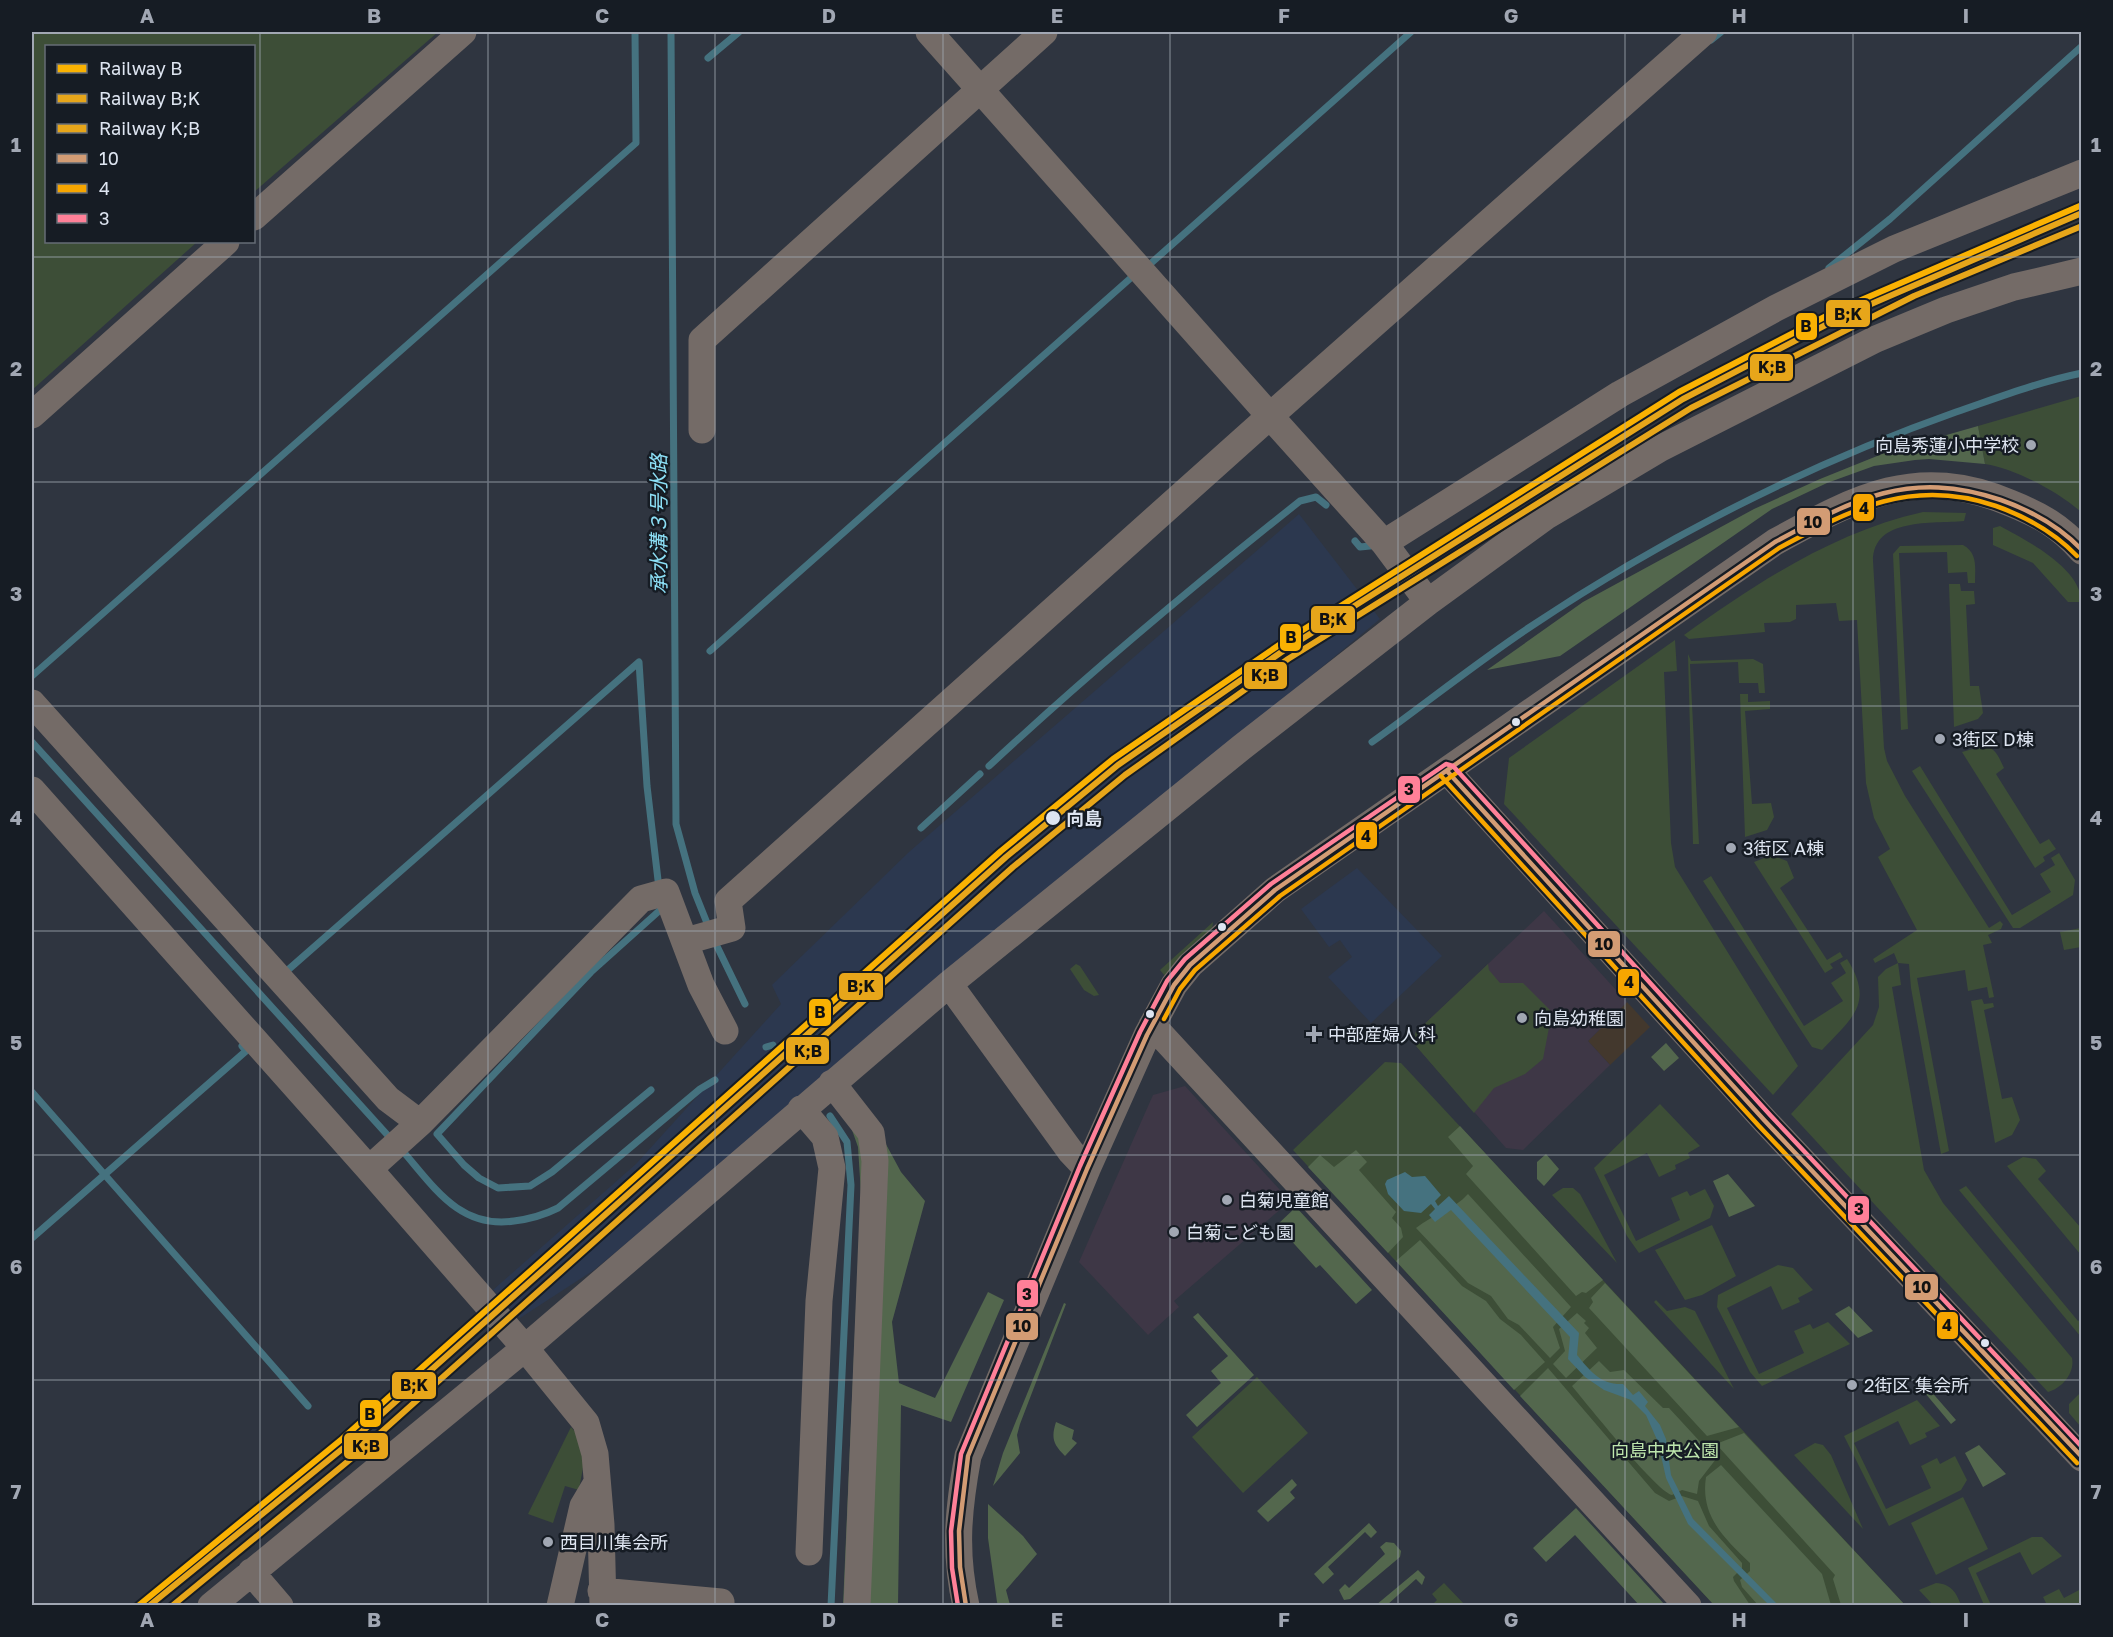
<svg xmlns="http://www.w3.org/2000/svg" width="2113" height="1637" font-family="'Golos Text','Noto Sans JP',sans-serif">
	<rect width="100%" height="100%" fill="#2f3540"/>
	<path fill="#2c384f" d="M1299 514 1380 619 594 1270 520 1318 493 1290 636 1164 781 1004 772 985 909 852Z
		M1357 868 1442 956 1371 1023 1328 977 1352 957 1340 940 1329 947 1301 909Z"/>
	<path fill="#43382d" d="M1627 1002 1650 1027 1610 1065 1588 1041Z"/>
	<path fill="#3e3746" d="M1544 911 1627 1002 1588 1041 1610 1065 1523 1150 1506 1148 1416 1046 1415 1033Z
		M1185 1086 1290 1201 1174 1301 1179 1307 1148 1335 1079 1262 1153 1095Z"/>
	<path fill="#3d4e37" d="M32 32H438L254 192V46H46V242H197L32 390Z
		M2081 396V512C2059 492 2016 469 1985 464L1978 426Z
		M1923 512 1966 513 1964 521C1933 524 1873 517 1873 561L1884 748 1887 761 1905 796 1989 928 2000 921 2003 924 2001 929 1988 935 1992 943 1983 945 1994 997 1989 998 1987 987 1968 991 1965 970 1917 978 1949 1151 1941 1154 1911 988 1909 964 1898 963 1901 985 1892 987 1924 1170 1943 1203 2072 1358C2075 1373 2062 1388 2048 1392L1791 1114 1873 1025 1879 1007 1878 977 1886 969 1898 963 1894 953 1875 963 1873 959 1917 930 1878 857 1890 849 1874 818 1866 783 1857 620 1839 621 1836 603 1796 605V619L1790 622 1764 623 1765 632 1689 639 1684 635C1758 582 1834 532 1923 512Z
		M2000 526C2026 540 2082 569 2081 602H2068L2033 563 1993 545V528Z
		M1963 545C1978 553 1975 568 1975 583H1968L1967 572 1948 573 1947 552 1899 553 1908 729 1901 730 1893 554 1900 546Z
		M1949 584H1960L1961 591H1974L1975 604 1966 605 1970 686H1979L1983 713 1978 719 1954 727Z
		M1675 640 1677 671 1664 672 1671 843 1675 867 1798 1066 1773 1095 1504 804 1509 758Z
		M1688 654 1691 661 1753 659 1763 664 1765 693H1759L1758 683H1739L1738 662 1690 664 1699 844H1693Z
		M1740 694H1748V702L1770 701V709L1745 711 1752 804 1771 803 1774 817 1767 830 1745 837Z
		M1983 746C1996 747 1999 758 2004 768L1996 774 2040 844 2049 839 2056 849 2043 857 2045 861 2035 868 1962 752Z
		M1920 766 2012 915 2051 892 2040 874 2055 865 2051 858 2059 853 2075 880 2073 895 2020 928H2013L1912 771Z
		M1772 855 1787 861 1794 878 1780 888 1827 960 1840 952 1843 957 1830 964 1833 968 1825 973 1754 862Z
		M1711 876 1804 1026 1843 1001 1831 983 1846 973 1840 963 1847 959C1875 1003 1852 1018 1822 1050L1812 1047 1703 881Z
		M1213 922 1212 932 1170 982 1160 970Z
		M2081 928V947L2064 950 2060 932Z
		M1076 964 1080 966 1099 995 1094 996 1084 990 1070 969Z
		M1488 964 1489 970 1500 983H1523L1552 1012 1543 1059 1525 1074 1494 1088 1474 1113 1416 1046 1415 1033Z
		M1982 999 1984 1004 1993 1003 1994 1007 1984 1010 2002 1099 2012 1097 2020 1120 2012 1135 1995 1143 1971 1001Z
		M1385 1062 1401 1063 1905 1605H1714L1293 1150Z
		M1660 1104 1700 1146 1688 1153 1690 1158 1675 1165 1676 1169 1659 1177 1647 1153 1604 1175 1636 1241 1680 1220 1671 1198 1687 1191 1690 1196 1705 1189 1714 1206 1710 1218 1639 1253 1627 1236 1594 1168Z
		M2023 1157 2036 1159 2046 1171 2038 1179 2081 1228V1255L2007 1166Z
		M1966 1186 2078 1321 2081 1319V1337L1959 1190Z
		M1563 1188H1573L1580 1194 1617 1263 1552 1195Z
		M1712 1225 1736 1276 1702 1295 1685 1300 1655 1250Z
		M1778 1265 1793 1268 1813 1290 1798 1298 1800 1302 1782 1310 1771 1286 1727 1308 1759 1374 1804 1353 1794 1331 1810 1324 1813 1329 1828 1322 1850 1344 1762 1386 1750 1372 1717 1307 1718 1295Z
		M1656 1300 1667 1311 1685 1307 1695 1311 1734 1389 1654 1302Z
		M1257 1377 1308 1433 1243 1493 1192 1437Z
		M2081 1392V1427L2069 1413V1404Z
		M1917 1400 1940 1426 1925 1433 1927 1437 1910 1445 1898 1421 1854 1443 1886 1509 1931 1488 1921 1466 1937 1458 1940 1464 1955 1456 1967 1480 1961 1490 1889 1526 1844 1436Z
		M571 1427C591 1449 583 1463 579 1490L565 1486 553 1523 528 1514Z
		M1815 1443 1823 1445 1831 1455 1863 1529 1794 1455Z
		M1963 1497 1988 1549 1936 1575 1911 1523Z
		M2032 1537H2042L2062 1556 2032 1575 2020 1552 1976 1573 1991 1605H1984L1968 1568Z
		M1444 1583 1465 1605H1432L1437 1600 1432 1594Z
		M1936 1583C1951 1584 1956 1592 1961 1605H1933L1919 1590Z
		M2059 1589 2064 1598 2081 1589V1605H2047L2043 1597Z"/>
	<path fill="#53674d" d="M1978 426 1985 464 1929 459 1915 460 1874 466 1827 483 1772 509 1560 656 1487 670 1583 602 1754 509 1820 479 1887 452Z
		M1666 1043 1679 1058 1664 1071 1651 1057Z
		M868 1111 901 1172 925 1201 892 1322 899 1383 935 1398 988 1292 1004 1300 951 1422 901 1405 898 1605 843 1606 861 1194 858 1147 852 1130Z
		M1460 1126 1588 1264 1603 1280 1586 1293 1582 1292 1576 1296 1466 1174 1473 1166 1448 1137Z
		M1356 1150 1367 1162 1359 1170 1396 1212 1392 1218 1401 1228 1403 1237 1388 1253 1308 1167 1320 1155 1334 1167Z
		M1546 1154 1559 1169 1544 1186 1537 1179V1162Z
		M1728 1174 1755 1206 1729 1217 1713 1181Z
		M1468 1194 1571 1307 1553 1327 1560 1348 1550 1358 1519 1325 1508 1319 1491 1296 1468 1283 1416 1228C1433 1214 1455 1209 1468 1194Z
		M1296 1207 1372 1290 1356 1304 1320 1265 1316 1268 1277 1225Z
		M1420 1240 1462 1286 1486 1301 1500 1319 1521 1335 1545 1362 1514 1390 1396 1261Z
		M1605 1283 1739 1427 1707 1436 1589 1308 1593 1302 1591 1298Z
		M1064 1303 1066 1304 1020 1424 1017 1435 1020 1453 993 1486 1003 1453Z
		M1849 1306 1873 1331 1858 1338 1835 1314Z
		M1198 1313 1254 1375 1197 1427 1186 1415 1221 1383 1211 1371 1228 1356 1193 1317Z
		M1577 1313 1586 1321 1584 1323 1589 1328 1585 1333 1597 1348 1566 1378 1553 1364 1565 1351 1559 1329Z
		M1599 1361 1610 1372 1624 1370 1663 1408H1669L1716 1459 1699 1481 1697 1494 1682 1490 1672 1495C1656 1491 1587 1404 1572 1386Z
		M1548 1368 1655 1493 1669 1501 1682 1496 1698 1501 1709 1526 1742 1563V1568L1733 1577 1734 1581 1750 1605H1714L1520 1396Z
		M1929 1389 1956 1420 1951 1424 1925 1393Z
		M1056 1422 1074 1430 1072 1439 1077 1443 1065 1456C1053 1444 1051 1438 1056 1422Z
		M1744 1433 1905 1605H1841L1833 1579 1835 1575 1716 1444Z
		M1979 1445 2006 1474 1983 1487 1965 1453Z
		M1721 1465 1822 1574 1831 1605H1758L1742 1587 1740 1580 1750 1571V1563C1724 1538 1700 1516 1706 1477Z
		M1292 1479 1297 1485 1290 1492 1295 1498 1268 1522 1257 1511Z
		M988 1504 1023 1536 1037 1554 1006 1590 1010 1605H998L997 1602 988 1538Z
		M1576 1508 1665 1605H1639L1575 1535 1546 1562 1533 1548Z
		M1369 1523 1377 1532 1371 1538 1365 1532 1328 1567 1334 1574 1323 1584 1314 1574Z
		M1386 1542 1394 1543 1401 1551 1400 1557 1350 1599 1344 1600 1339 1590 1345 1584 1349 1588 1385 1554 1380 1547Z
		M1418 1570 1425 1577 1422 1585 1416 1579 1387 1605H1376Z"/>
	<path fill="#45727f" d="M1405 1172 1412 1177 1425 1176 1441 1195 1435 1201 1438 1206 1449 1196 1579 1333 1577 1355C1590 1371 1601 1385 1623 1384L1633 1395 1639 1391 1648 1402 1645 1406 1660 1425 1666 1439 1671 1475 1693 1519 1778 1605H1769L1688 1524 1666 1478 1658 1442 1646 1415 1631 1400 1604 1390 1585 1377 1568 1359 1570 1337 1451 1210 1435 1222 1429 1215 1435 1209 1431 1204 1421 1213 1404 1211 1388 1194 1385 1184 1387 1180Z"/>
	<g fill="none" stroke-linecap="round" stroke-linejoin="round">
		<path stroke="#45727f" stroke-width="7" d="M671 32 676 824 695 893 709 928
			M1711 40 1721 32
			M708 58 739 32
			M1149 265 1411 32
			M1829 268 1890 219 2082 46
			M1355 541 1360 547 1370 546
			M710 651 1133 276
			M32 676 636 143 635 32
			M32 742 392 1140
			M1372 742C1425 704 1476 663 1530 627 1662 539 1806 465 1956 412 1997 398 2038 382 2082 373
			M989 766C1089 673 1193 586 1300 501L1316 497 1326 505
			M921 828 980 774
			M713 938 745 1004
			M289 969 639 662 647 786 658 880
			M766 1047 773 1045
			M651 1090 552 1172 530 1186 498 1188 479 1178 464 1165 437 1134 591 972 659 911
			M32 1092 308 1406
			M830 1116 847 1142 851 1185 831 1606
			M400 1148C433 1185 458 1229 514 1221 530 1219 544 1215 558 1208L700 1089 715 1080
			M32 1238 246 1051 242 1046"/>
		<path stroke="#746b67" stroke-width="27" d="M929 32 1270 416 1704 32
			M254 217 463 32
			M32 415 226 242
			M702 430V340L1044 32
			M1384 543 1620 394 1776 308 1894 249 2082 173
			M32 703 388 1099 420 1123
			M1447 771 1765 1121 2082 1458
			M32 790 369 1169 525 1348 586 1423 595 1454 601 1525 603 1606
			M686 941 732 928 728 901 1270 416 1384 543 1428 602
			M949 984 1071 1152 1087 1169
			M1152 1025 1688 1606
			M832 1083 871 1133 875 1161 857 1606
			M801 1109 825 1137 832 1168 819 1301 809 1552
			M369 1169 420 1123 641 899 666 892 701 985 725 1031
			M251 1572 280 1606
			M601 1591 721 1602V1606
			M211 1606 525 1348 949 984 1242 747 1428 602 1545 517 1661 448 1876 339 1946 310 2014 287 2082 271
			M560 1606 583 1506 596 1484
			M966 1606C954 1552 958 1510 968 1456L1087 1169 1147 1035 1174 985 1190 965 1275 890 1775 542C1857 497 1917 464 2010 503 2040 515 2060 526 2082 551"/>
		<defs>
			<path id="bus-1" d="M1447 771 1765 1121 2082 1457
				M966 1606 960 1567 959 1531 968 1456 1087 1169 1147 1035 1174 985 1190 965 1275 890 1775 542C1854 499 1910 469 2001 500 2032 511 2059 526 2082 550"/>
			<path id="bus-2" d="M1441 776 1759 1126 2077 1463
				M1164 1019 1180 989 1195 970 1280 896 1779 548C1852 509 1912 477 1996 506 2027 517 2054 532 2077 556"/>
			<path id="bus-3" d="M958 1606 952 1568 951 1531 961 1454 1080 1166 1140 1032 1167 981 1185 959 1271 884 1446 764 1453 766 1771 1116 2082 1447"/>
		</defs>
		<use href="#bus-1" stroke="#161c24" stroke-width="9"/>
		<use href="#bus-2" stroke="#161c24" stroke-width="9"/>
		<use href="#bus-3" stroke="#161c24" stroke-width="9"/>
		<use href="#bus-1" stroke="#d39c74" stroke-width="4.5"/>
		<use href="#bus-2" stroke="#f7a600" stroke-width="4.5"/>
		<use href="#bus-3" stroke="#ff8098" stroke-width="4.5"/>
		<defs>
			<path id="rail-1" d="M138 1606 342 1439 1001 851 1113 759 1279 645 1679 392 1838 310 2082 205"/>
			<path id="rail-2" d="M149 1606 347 1445 1006 857 1118 765 1283 651 1683 399 1841 317 2082 213"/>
			<path id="rail-3" d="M172 1606 358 1453 1013 867 1125 775 1288 659 1691 408 1914 296 2082 226"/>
		</defs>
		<use href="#rail-1" stroke="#161c24" stroke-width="10"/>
		<use href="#rail-2" stroke="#161c24" stroke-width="10"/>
		<use href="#rail-3" stroke="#161c24" stroke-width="10"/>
		<use href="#rail-1" stroke="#fab202" stroke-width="6"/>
		<use href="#rail-2" stroke="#e7a61a" stroke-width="6"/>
		<use href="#rail-3" stroke="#e7a61a" stroke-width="6"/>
	</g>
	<path fill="none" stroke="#a1a7b3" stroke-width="1.5" stroke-opacity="0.55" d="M260 32V1606M488 32V1606M715 32V1606M943 32V1606M1170 32V1606M1398 32V1606M1625 32V1606M1853 32V1606M32 257H2082M32 482H2082M32 706H2082M32 931H2082M32 1155H2082M32 1380H2082"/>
	<g fill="#a1a7b3" stroke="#161c24" stroke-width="2">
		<circle cx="2031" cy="445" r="6"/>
		<circle cx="1940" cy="739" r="6"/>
		<circle cx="1731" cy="848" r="6"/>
		<circle cx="1522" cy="1018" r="6"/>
		<path d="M1311 1025h6v6h6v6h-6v6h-6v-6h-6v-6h6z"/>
		<circle cx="1227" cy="1200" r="6"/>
		<circle cx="1174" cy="1232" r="6"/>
		<circle cx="1852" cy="1385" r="6"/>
		<circle cx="548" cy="1542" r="6"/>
	</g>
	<g fill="#dee5f1" stroke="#161c24" stroke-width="2">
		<circle cx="1516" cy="722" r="5"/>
		<circle cx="1053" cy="818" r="8"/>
		<circle cx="1222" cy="927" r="5"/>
		<circle cx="1150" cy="1014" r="5"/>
		<circle cx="1985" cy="1343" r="5"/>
	</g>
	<g text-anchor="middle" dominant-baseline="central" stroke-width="5" stroke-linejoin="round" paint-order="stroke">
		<g font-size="18" fill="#dee5f1" stroke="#161c24" text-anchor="start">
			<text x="2019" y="445" text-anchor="end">向島秀蓮小中学校</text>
			<text x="1952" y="739">3街区 D棟</text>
			<text x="1743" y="848">3街区 A棟</text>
			<text x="1534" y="1018">向島幼稚園</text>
			<text x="1328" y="1034">中部産婦人科</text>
			<text x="1239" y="1200">白菊児童館</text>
			<text x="1186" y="1232">白菊こども園</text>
			<text x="1864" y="1385">2街区 集会所</text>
			<text x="560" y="1542">西目川集会所</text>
		</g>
		<g font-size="18" font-weight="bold" fill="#dee5f1" stroke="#161c24" text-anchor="start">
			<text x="1066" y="818">向島</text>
		</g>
		<g font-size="18" fill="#bee6ad" stroke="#161c24">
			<text x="1665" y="1450">向島中央公園</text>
		</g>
		<g font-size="20" font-style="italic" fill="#8de0f7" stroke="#161c24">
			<text transform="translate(658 524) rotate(-90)">承水溝３号水路</text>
		</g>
	</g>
	<g stroke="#161c24" stroke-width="2">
		<rect x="1825" y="299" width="46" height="29" rx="6" fill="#e7a61a"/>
		<rect x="1795" y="312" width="23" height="29" rx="6" fill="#fab202"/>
		<rect x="1749" y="353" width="45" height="29" rx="6" fill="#e7a61a"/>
		<rect x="1852" y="493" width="23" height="29" rx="6" fill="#f7a600"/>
		<rect x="1796" y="507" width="35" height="29" rx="6" fill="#d39c74"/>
		<rect x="1310" y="605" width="46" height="29" rx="6" fill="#e7a61a"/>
		<rect x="1279" y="623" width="23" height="29" rx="6" fill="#fab202"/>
		<rect x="1243" y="661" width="45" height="29" rx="6" fill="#e7a61a"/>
		<rect x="1397" y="775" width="24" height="29" rx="6" fill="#ff8098"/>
		<rect x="1355" y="821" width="23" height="29" rx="6" fill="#f7a600"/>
		<rect x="1587" y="930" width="34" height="28" rx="6" fill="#d39c74"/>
		<rect x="1617" y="968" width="23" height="29" rx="6" fill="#f7a600"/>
		<rect x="838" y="972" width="46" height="29" rx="6" fill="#e7a61a"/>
		<rect x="808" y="998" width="24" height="29" rx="6" fill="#fab202"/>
		<rect x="785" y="1036" width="45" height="29" rx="6" fill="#e7a61a"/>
		<rect x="1847" y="1195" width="23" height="29" rx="6" fill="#ff8098"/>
		<rect x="1904" y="1273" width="35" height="28" rx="6" fill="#d39c74"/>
		<rect x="1016" y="1279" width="23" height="29" rx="6" fill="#ff8098"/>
		<rect x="1936" y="1311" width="23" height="29" rx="6" fill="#f7a600"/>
		<rect x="1005" y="1312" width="34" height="29" rx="6" fill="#d39c74"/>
		<rect x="391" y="1371" width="46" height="29" rx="6" fill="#e7a61a"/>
		<rect x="359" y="1399" width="23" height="29" rx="6" fill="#fab202"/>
		<rect x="343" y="1432" width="46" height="28" rx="6" fill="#e7a61a"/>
	</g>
	<g font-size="16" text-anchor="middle" font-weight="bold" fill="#111">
		<text x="1848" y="320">B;K</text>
		<text x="1806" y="332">B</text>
		<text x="1772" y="373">K;B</text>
		<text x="1864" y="514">4</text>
		<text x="1813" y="528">10</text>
		<text x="1333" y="625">B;K</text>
		<text x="1291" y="643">B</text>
		<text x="1265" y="681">K;B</text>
		<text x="1409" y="795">3</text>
		<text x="1366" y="842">4</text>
		<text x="1604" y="950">10</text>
		<text x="1629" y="988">4</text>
		<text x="861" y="992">B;K</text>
		<text x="820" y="1018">B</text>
		<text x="808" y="1057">K;B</text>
		<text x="1859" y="1215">3</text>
		<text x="1922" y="1293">10</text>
		<text x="1027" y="1300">3</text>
		<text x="1947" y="1331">4</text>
		<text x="1022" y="1332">10</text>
		<text x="414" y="1391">B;K</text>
		<text x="370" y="1420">B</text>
		<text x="366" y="1452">K;B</text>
	</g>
	<rect width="2113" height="1637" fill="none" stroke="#161c24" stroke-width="66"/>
	<rect x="45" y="45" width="210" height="198" fill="#161c24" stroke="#666c76" stroke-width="1.5"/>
	<rect x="57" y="64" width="30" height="9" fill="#fab202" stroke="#666c76" stroke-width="1.5"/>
	<text x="99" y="75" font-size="18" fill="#dee5f1">Railway B</text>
	<rect x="57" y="94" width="30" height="9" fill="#e7a61a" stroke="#666c76" stroke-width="1.5"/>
	<text x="99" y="105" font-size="18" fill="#dee5f1">Railway B;K</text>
	<rect x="57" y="124" width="30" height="9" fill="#e7a61a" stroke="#666c76" stroke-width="1.5"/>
	<text x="99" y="135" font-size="18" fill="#dee5f1">Railway K;B</text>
	<rect x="57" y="154" width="30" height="9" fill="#d39c74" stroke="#666c76" stroke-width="1.5"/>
	<text x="99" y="165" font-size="18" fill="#dee5f1">10</text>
	<rect x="57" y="184" width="30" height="9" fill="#f7a600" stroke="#666c76" stroke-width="1.5"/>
	<text x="99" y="195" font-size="18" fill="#dee5f1">4</text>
	<rect x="57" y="214" width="30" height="9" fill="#ff8098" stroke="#666c76" stroke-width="1.5"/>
	<text x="99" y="225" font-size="18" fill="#dee5f1">3</text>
	<rect x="33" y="33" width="2047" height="1571" fill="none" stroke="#a1a7b3" stroke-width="2"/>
	<g font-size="20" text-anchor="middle" font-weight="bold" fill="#a1a7b3">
		<text x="147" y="23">A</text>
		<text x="374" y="23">B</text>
		<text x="602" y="23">C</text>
		<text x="829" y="23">D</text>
		<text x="1057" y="23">E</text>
		<text x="1284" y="23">F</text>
		<text x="1511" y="23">G</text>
		<text x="1739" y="23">H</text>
		<text x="1966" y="23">I</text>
		<text x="16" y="152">1</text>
		<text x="2096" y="152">1</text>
		<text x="16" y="376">2</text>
		<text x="2096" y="376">2</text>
		<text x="16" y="601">3</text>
		<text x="2096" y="601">3</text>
		<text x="16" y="825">4</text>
		<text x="2096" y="825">4</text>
		<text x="16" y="1050">5</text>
		<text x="2096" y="1050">5</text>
		<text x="16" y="1274">6</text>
		<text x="2096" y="1274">6</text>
		<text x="16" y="1499">7</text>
		<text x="2096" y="1499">7</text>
		<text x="147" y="1627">A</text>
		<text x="374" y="1627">B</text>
		<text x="602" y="1627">C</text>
		<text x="829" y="1627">D</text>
		<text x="1057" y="1627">E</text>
		<text x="1284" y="1627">F</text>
		<text x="1511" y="1627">G</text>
		<text x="1739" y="1627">H</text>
		<text x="1966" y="1627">I</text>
	</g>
</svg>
